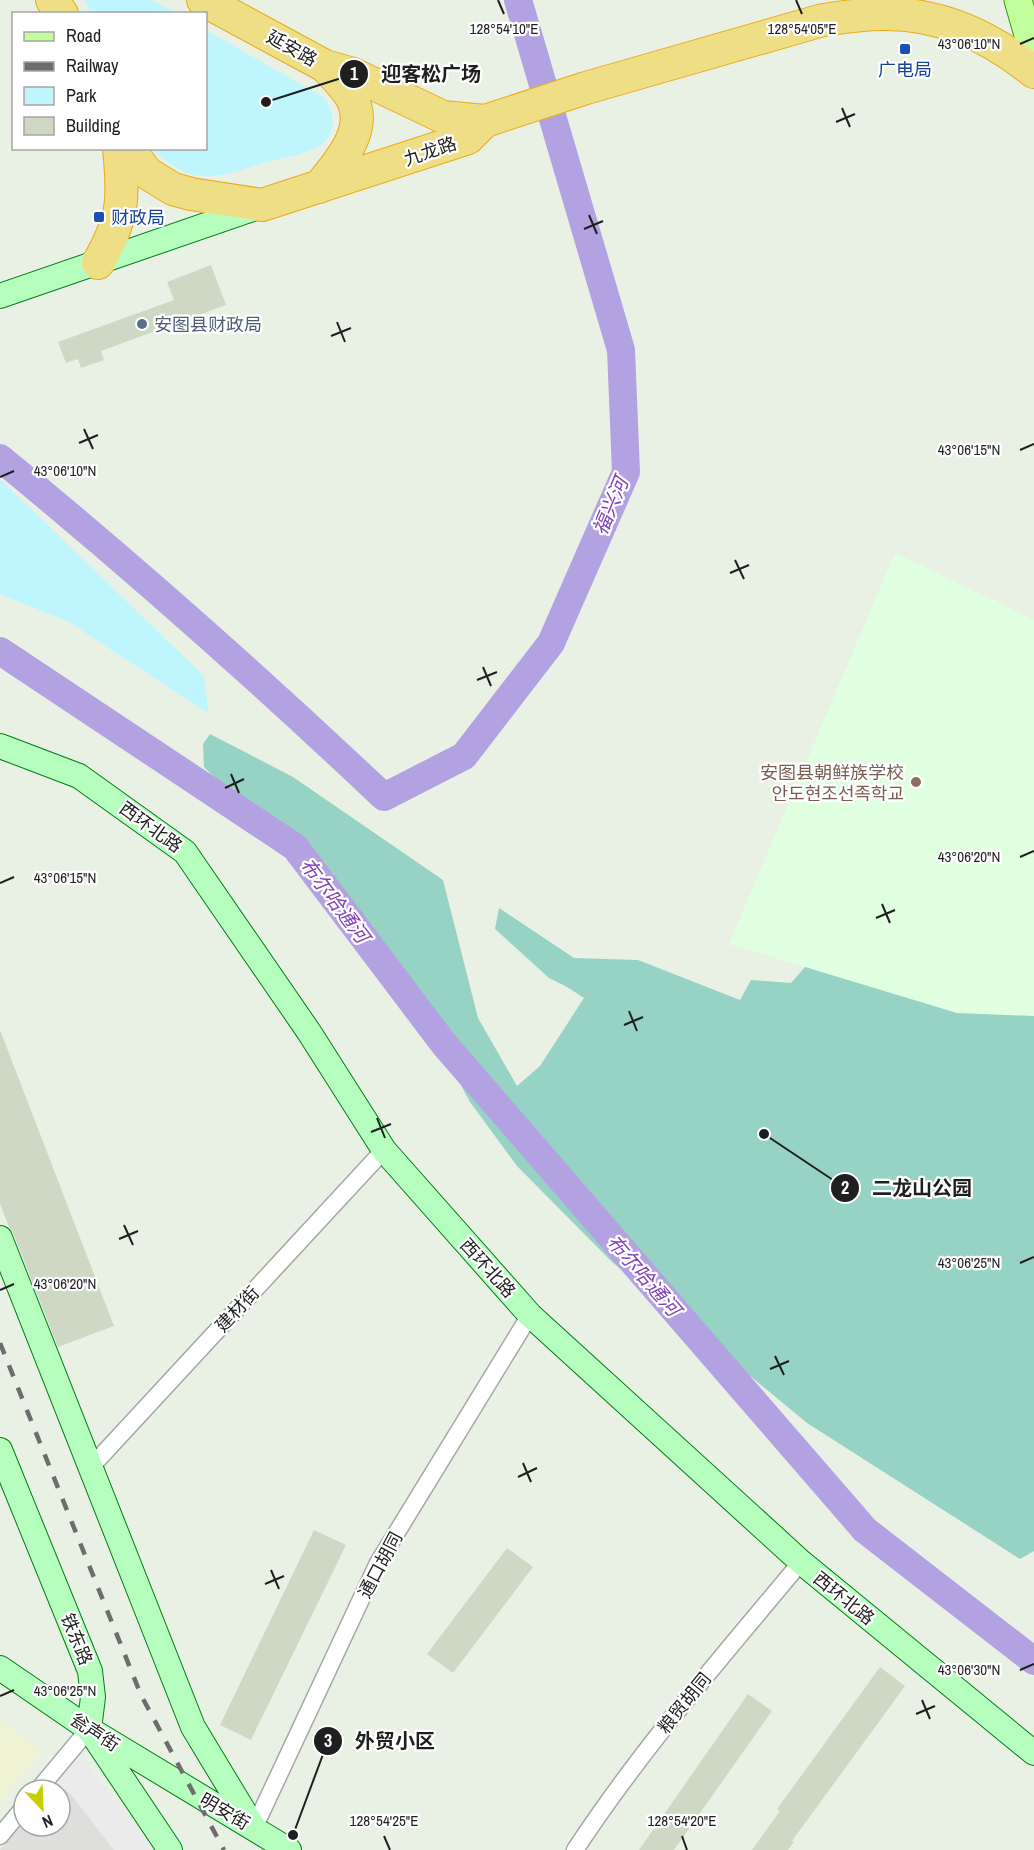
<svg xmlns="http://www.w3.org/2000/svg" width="1034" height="1850" font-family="'Archivo Narrow','Noto Sans SC','Noto Sans KR',sans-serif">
	<rect width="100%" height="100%" fill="#e9f1e5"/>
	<path fill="#dededc" d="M56 1783 70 1793 114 1850H0L24 1821V1826H60V1790H50Z"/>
	<path fill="#f0f3d3" d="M0 1721 42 1751 0 1804Z"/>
	<path fill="#e0ffe1" d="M895 553 1034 620V1016L957 1013 729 944Z"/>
	<path fill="#97d3c4" d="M210 734 293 777 443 880 478 1018 517 1086 540 1066 584 998 567 987 549 978 495 929 499 908 574 958 638 960 740 1000 751 980 791 983 805 967 957 1013 1034 1016V1551L1020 1559 807 1423 612 1262 517 1166 470 1102 392 957 204 767 203 744Z"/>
	<path fill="#bff6fe" d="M85 0H152L176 13H90Z
		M206 30 323 97C337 112 337 137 317 147 301 156 280 158 263 163 243 169 222 178 200 176 184 175 164 161 153 149L206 148Z
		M0 479 204 676 209 714 69 622 0 594Z"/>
	<path fill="#ebebeb" d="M77 1752 154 1850H114L70 1793 56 1783Z"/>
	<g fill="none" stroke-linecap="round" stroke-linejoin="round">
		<path stroke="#b3a2e2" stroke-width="28" d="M0 458C132 566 260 680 384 797L464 756 551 643 626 472 621 350 518 0
			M0 651 295 847 444 1044 865 1530 1034 1661"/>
	</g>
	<path fill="#cfd8c5" d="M211 265 226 305 101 351 104 360 81 368 78 359 66 363 58 342 174 300 167 282Z
		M0 1030 114 1326 58 1347 13 1233 9 1227 0 1204Z
		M314 1530 346 1545 251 1740 220 1725Z
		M507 1548 533 1567 453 1673 427 1654Z
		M880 1667 905 1686 792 1841 794 1842 788 1850H752L780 1811 777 1809Z
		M748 1694 772 1711 674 1850H639Z"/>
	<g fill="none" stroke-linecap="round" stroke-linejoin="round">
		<defs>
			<path id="street" d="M90 1468 384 1150
				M38 1790 89 1729
				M254 1828 378 1563 530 1315
				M0 1836 24 1807
				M575 1850C642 1748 723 1656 801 1562"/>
			<path id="secondary" d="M0 296 261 206
				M0 746 79 776 185 852 309 1032 384 1150 530 1315 801 1562 1034 1753
				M0 1238 193 1727 254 1828
				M0 1450 90 1671 93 1697 89 1729 170 1850
				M0 1668 89 1729 289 1850"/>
			<path id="primary" d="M1018 0 1034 56"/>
			<path id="highway" d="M52 0 62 14
				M203 0 325 66 353 74 443 117 485 121
				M128 148 147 173 173 189 191 194 262 205 468 138 485 121 586 88 823 20C843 17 863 14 883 14 940 13 991 37 1034 72
				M319 187C339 162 371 128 350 95 343 84 333 75 325 66
				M98 263C124 218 124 199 119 148"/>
		</defs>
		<use href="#street" stroke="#a6a6a6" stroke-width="19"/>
		<use href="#secondary" stroke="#007d13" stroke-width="26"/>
		<use href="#primary" stroke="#2d9b00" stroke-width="29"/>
		<use href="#highway" stroke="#e9aa18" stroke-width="34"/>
		<use href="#street" stroke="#fff" stroke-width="16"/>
		<use href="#secondary" stroke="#b6febd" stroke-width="24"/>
		<use href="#primary" stroke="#c2ff9c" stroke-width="27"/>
		<use href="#highway" stroke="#eedf87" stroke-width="32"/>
		<path stroke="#6d6d6d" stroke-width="4.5" stroke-dasharray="12 12" stroke-linecap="butt" d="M0 1343 141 1695 224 1850"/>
	</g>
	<path fill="none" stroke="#1f1f1f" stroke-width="2" d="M498 0 504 14M796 0 802 14M1020 44 1034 38M842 108 850 127M836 122 855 114M589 215 597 234M584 229 603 221M337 322 345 342M331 336 351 328M84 429 93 449M79 443 98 435M1020 450 1034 444M0 477 14 471M735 560 744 579M730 573 749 565M483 667 491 686M477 680 497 672M231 774 239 793M225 788 244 779M1020 857 1034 851M0 883 14 877M882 904 890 923M876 918 895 910M629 1011 637 1031M624 1025 643 1017M377 1118 385 1138M371 1132 391 1124M124 1225 133 1245M119 1239 138 1231M1020 1263 1034 1257M0 1290 14 1284M775 1356 784 1375M770 1369 789 1361M523 1463 531 1482M518 1477 537 1468M271 1570 279 1589M265 1584 284 1576M1020 1670 1034 1664M0 1696 14 1690M922 1700 930 1719M916 1714 935 1706M384 1836 390 1850M682 1836 687 1850"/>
	<g fill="#1a4fb4" stroke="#fff" stroke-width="2">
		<rect x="899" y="43" width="12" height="12" rx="3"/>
		<rect x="93" y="211" width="12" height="12" rx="3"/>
	</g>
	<circle fill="#5c6f8a" stroke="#fff" stroke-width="2" cx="142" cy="324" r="6"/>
	<circle fill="#8d6e63" stroke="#fff" stroke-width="2" cx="916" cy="782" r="6"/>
	<g text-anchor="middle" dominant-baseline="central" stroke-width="4.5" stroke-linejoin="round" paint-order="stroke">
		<g font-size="18" fill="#1f1f1f" stroke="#fff">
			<text transform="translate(292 48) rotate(29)">延安路</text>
			<text transform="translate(430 151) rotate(-19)">九龙路</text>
			<text transform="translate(151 827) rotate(36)">西环北路</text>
			<text transform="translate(488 1268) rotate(48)">西环北路</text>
			<text transform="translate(237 1309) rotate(-47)">建材街</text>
			<text transform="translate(380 1565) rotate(-62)">通口胡同</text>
			<text transform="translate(844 1598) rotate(39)">西环北路</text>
			<text transform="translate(77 1639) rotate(68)">铁东路</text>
			<text transform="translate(684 1703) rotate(-51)">粮贸胡同</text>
			<text transform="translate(95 1732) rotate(33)">瓮声街</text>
			<text transform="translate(225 1811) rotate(30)">明安街</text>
		</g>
		<g font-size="18" fill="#164399" stroke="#fff">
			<text x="905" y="69">广电局</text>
			<text x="111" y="217" text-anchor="start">财政局</text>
		</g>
		<g font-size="18" fill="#4e5e75" stroke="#fff" text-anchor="start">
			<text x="154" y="324">安图县财政局</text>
		</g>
		<g font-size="18" fill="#785e54" stroke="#fff" text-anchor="end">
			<text x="904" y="772">安图县朝鲜族学校<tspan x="904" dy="21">안도현조선족학교</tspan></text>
		</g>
		<g font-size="20" font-style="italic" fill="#8344b7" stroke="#fff">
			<text transform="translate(610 506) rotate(-67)">福兴河</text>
			<text transform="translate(335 900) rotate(53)">布尔哈通河</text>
			<text transform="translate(644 1275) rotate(49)">布尔哈通河</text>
		</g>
	</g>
	<g font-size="15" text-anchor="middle" fill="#1f1f1f" stroke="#fff" stroke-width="4.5" stroke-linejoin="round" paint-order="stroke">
		<text x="504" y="34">128°54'10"E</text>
		<text x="802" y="34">128°54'05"E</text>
		<text x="969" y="49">43°06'10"N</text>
		<text x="969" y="455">43°06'15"N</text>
		<text x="65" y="476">43°06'10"N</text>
		<text x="969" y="862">43°06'20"N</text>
		<text x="65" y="883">43°06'15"N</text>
		<text x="969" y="1268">43°06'25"N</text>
		<text x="65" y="1289">43°06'20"N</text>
		<text x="969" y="1675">43°06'30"N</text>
		<text x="65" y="1696">43°06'25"N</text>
		<text x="384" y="1826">128°54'25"E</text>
		<text x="682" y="1826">128°54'20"E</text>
	</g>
	<path fill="none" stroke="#1f1f1f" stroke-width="2" d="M266 102L354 74M764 1134L845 1188M293 1835L328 1741"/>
	<g fill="#1f1f1f" stroke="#fff" stroke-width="2">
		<circle cx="266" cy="102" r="6"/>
		<circle cx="764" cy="1134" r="6"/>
		<circle cx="293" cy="1835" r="6"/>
		<circle cx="354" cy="74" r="15"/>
		<circle cx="845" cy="1188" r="15"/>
		<circle cx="328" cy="1741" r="15"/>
	</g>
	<g font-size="18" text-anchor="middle" font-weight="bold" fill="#fff">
		<text x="354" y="80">1</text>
		<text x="845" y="1194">2</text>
		<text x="328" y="1747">3</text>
	</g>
	<g font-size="20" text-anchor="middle" font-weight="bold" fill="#1f1f1f" stroke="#fff" stroke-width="4.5" stroke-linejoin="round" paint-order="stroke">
		<text x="431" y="81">迎客松广场</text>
		<text x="922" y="1195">二龙山公园</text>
		<text x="395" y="1748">外贸小区</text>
	</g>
	<rect x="12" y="12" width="195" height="138" fill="#ffffff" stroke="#a5a5a5" stroke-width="1.5"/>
	<rect x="24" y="32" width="30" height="9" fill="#c2ff9c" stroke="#a5a5a5" stroke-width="1.5"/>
	<text x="66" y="42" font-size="18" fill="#1f1f1f">Road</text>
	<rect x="24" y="62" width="30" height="9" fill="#6d6d6d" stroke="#a5a5a5" stroke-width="1.5"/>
	<text x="66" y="72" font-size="18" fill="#1f1f1f">Railway</text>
	<rect x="24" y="87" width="30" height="18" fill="#bff6fe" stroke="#a5a5a5" stroke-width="1.5"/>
	<text x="66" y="102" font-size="18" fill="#1f1f1f">Park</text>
	<rect x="24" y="117" width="30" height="18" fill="#cfd8c5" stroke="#a5a5a5" stroke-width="1.5"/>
	<text x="66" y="132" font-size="18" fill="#1f1f1f">Building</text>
	<g transform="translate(42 1808) rotate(157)"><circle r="28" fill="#ffffff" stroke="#a5a5a5" stroke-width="1.5"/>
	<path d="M0-4.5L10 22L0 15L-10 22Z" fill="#c6cf00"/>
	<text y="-9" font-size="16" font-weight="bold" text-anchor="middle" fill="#1f1f1f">N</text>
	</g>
</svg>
